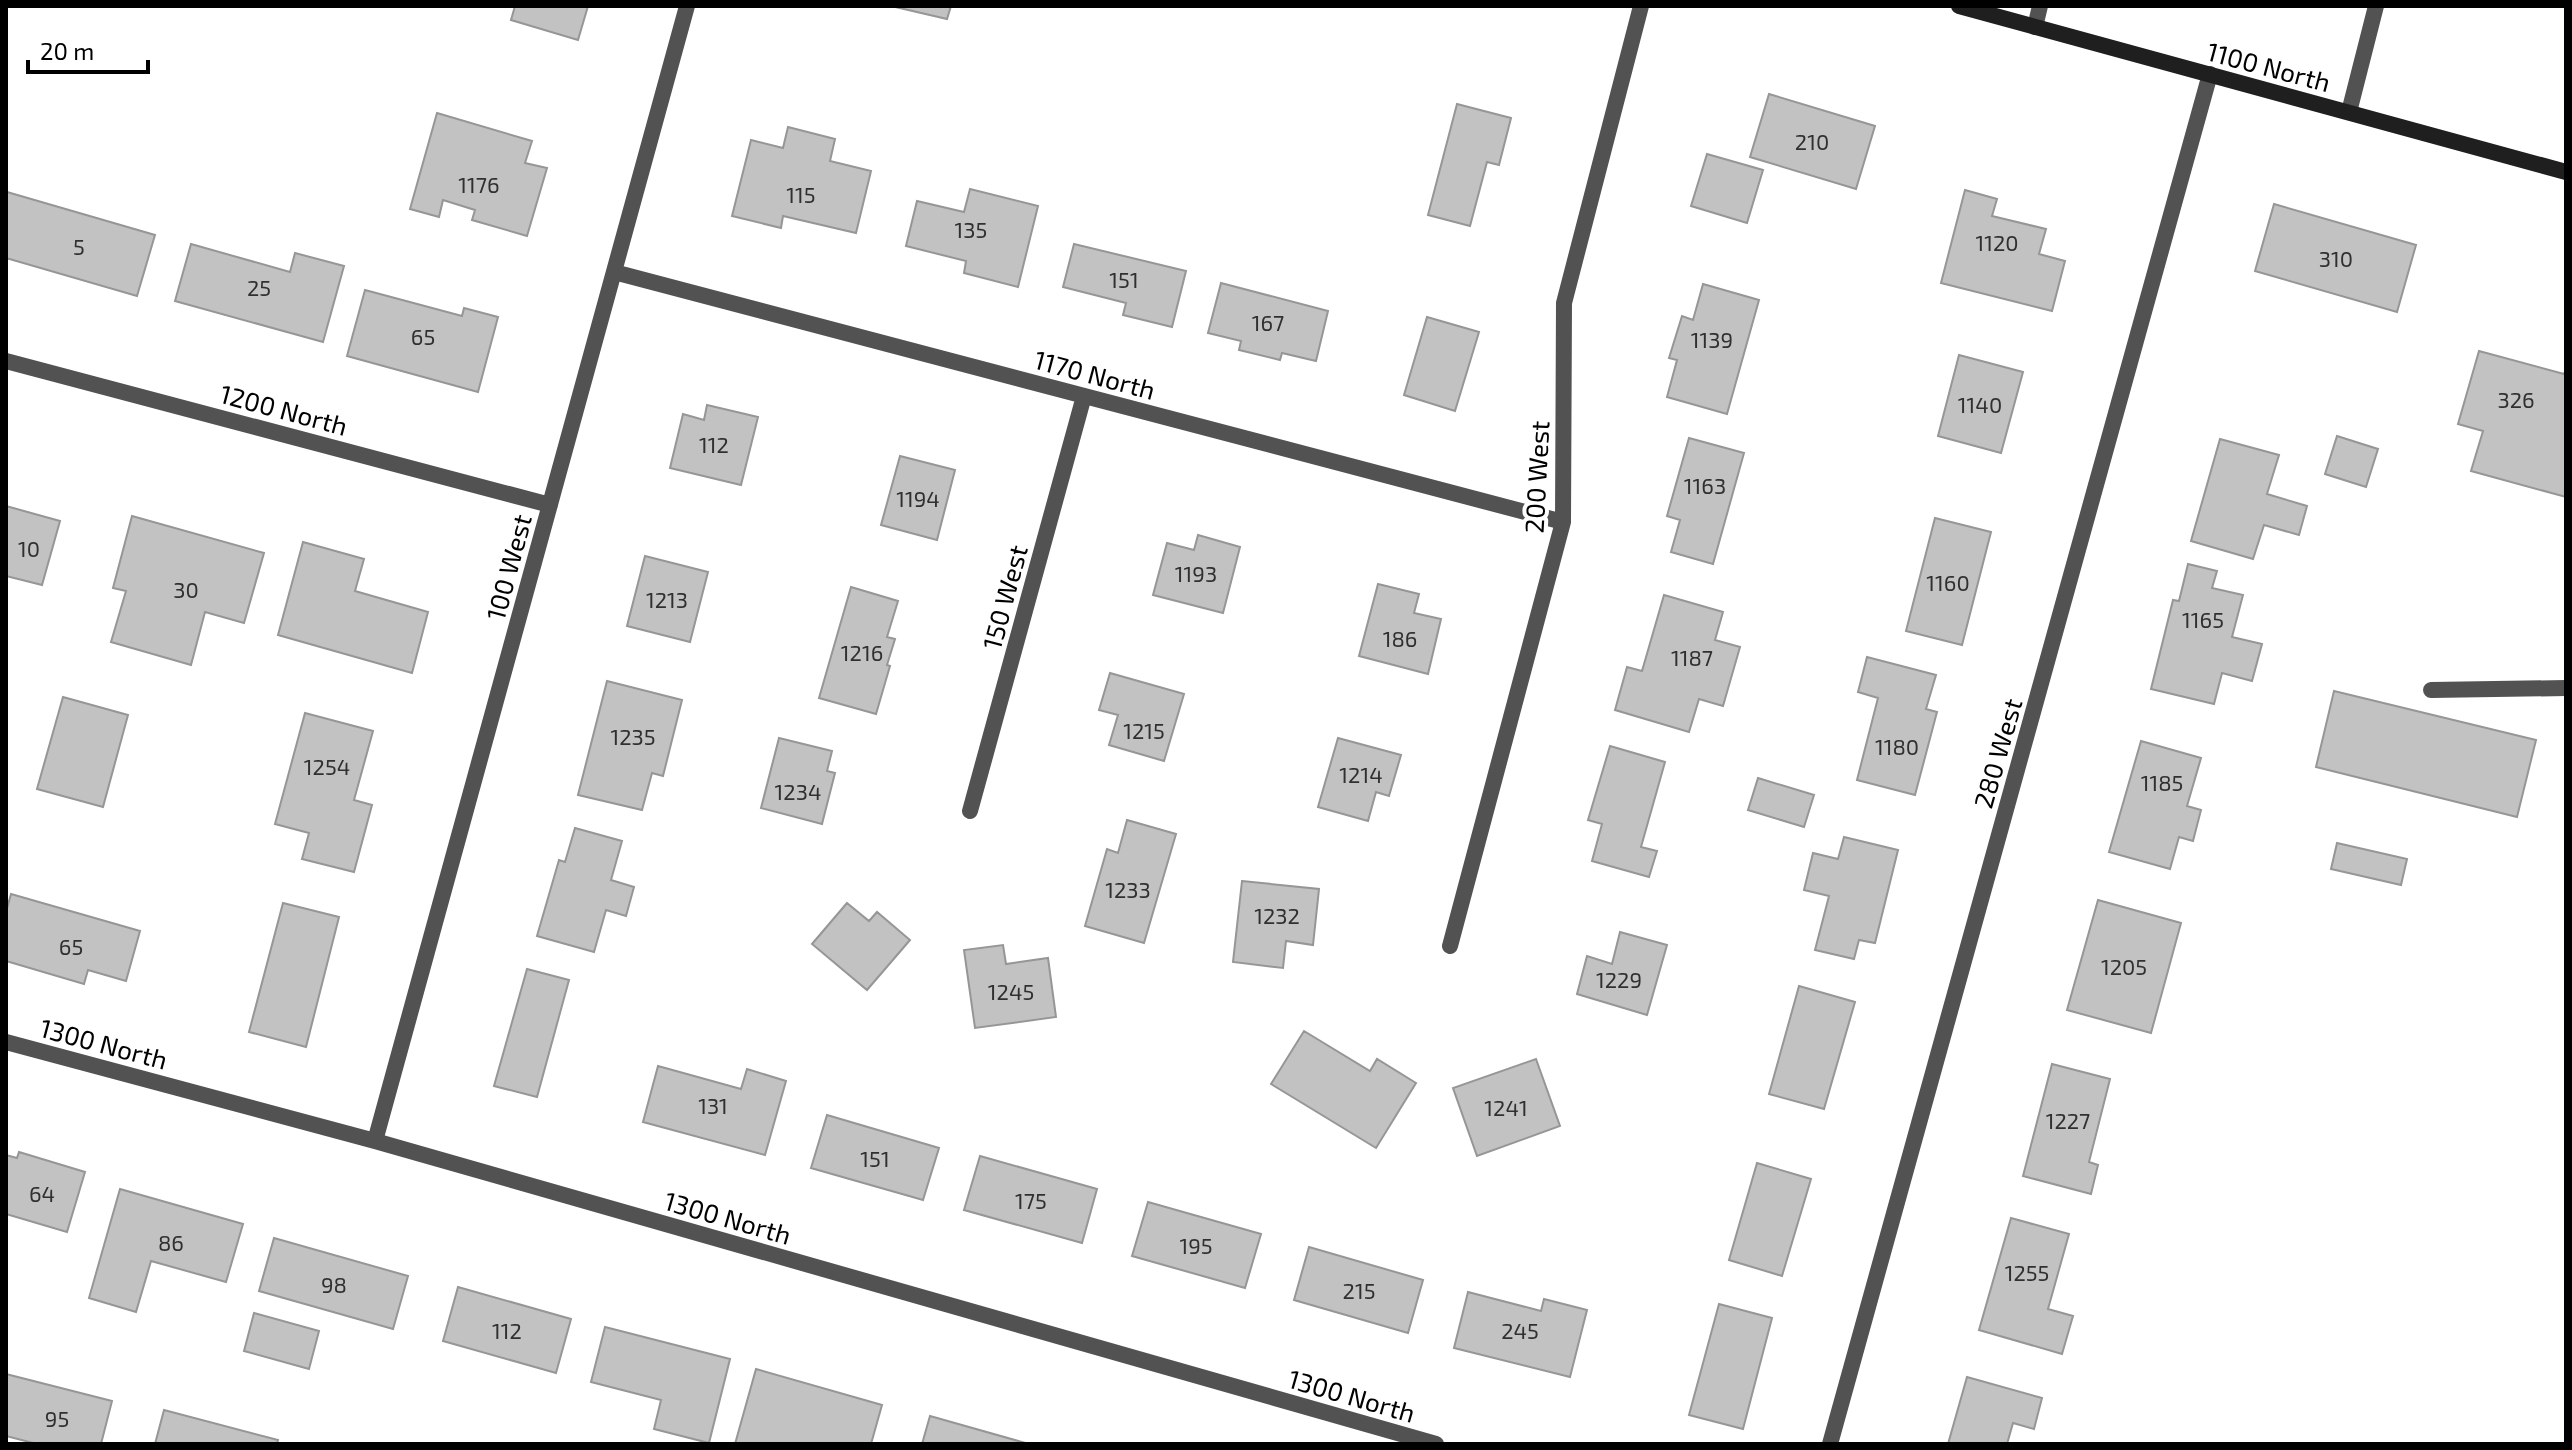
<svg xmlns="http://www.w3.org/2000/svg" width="2572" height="1450" font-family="'Exo 2',sans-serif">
	<rect width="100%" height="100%" fill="#fff"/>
	<path fill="#c2c2c2" stroke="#969696" stroke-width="2" d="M515 6H588L578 40 511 20Z
		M891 6H951L947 19Z
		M1769 94 1875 126 1856 189 1750 157Z
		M1457 104 1511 118 1499 165 1487 162 1470 226 1428 215Z
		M437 113 532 141 525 163 547 168 527 236 472 220 475 210 443 200 439 217 410 209Z
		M788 127 835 139 830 161 871 171 856 233 783 216 781 228 732 216 751 140 783 148Z
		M1707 154 1763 170 1747 223 1691 206Z
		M970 189 1038 206 1018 287 964 273 966 261 906 246 917 201 964 212Z
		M1965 190 1997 199 1992 216 2046 229 2039 254 2065 261 2052 311 1941 283Z
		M7 192 155 235 137 296 6 258Z
		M2274 204 2416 245 2397 312 2255 271Z
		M191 244 290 272 295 253 344 266 323 342 175 301Z
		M1074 244 1186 271 1172 327 1123 315 1126 303 1063 287Z
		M1221 283 1328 311 1316 361 1282 353 1280 360 1239 350 1241 341 1208 333Z
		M1703 284 1759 300 1727 414 1667 397 1677 360 1669 358 1682 316 1693 320Z
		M365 290 462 316 464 308 498 317 478 392 347 356Z
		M1427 317 1479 332 1455 411 1404 395Z
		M2479 351 2564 374 2566 369V497L2471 471 2483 431 2458 424Z
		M1959 355 2023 372 2001 453 1938 436Z
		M707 405 758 417 741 485 670 468 683 414 704 420Z
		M2337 436 2378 449 2366 487 2325 474Z
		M1689 438 1744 453 1713 564 1671 552 1680 520 1667 516Z
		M2220 439 2279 455 2267 494 2307 506 2299 535 2264 525 2253 559 2191 541Z
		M900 456 955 470 937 540 881 525Z
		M6 506 60 521 42 585 6 576Z
		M132 516 264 553 244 623 205 612 191 665 111 642 126 591 113 588Z
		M1935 518 1991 532 1962 645 1906 631Z
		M1198 535 1240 547 1223 613 1153 595 1167 543 1194 550Z
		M303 542 364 559 355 591 428 612 412 673 278 635Z
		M645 556 708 572 690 642 627 626Z
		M2188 564 2217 571 2212 588 2243 595 2232 637 2262 644 2252 681 2222 673 2214 704 2151 689 2173 600 2179 601Z
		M1378 584 1419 594 1414 613 1441 619 1428 674 1359 656Z
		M851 587 898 601 887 637 895 639 887 665 890 666 876 714 819 698Z
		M1664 595 1723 612 1715 640 1740 647 1723 706 1699 699 1689 732 1615 710 1627 667 1642 671Z
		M1867 657 1936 675 1926 709 1937 712 1915 795 1857 780 1878 698 1858 692Z
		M1110 673 1184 694 1164 761 1109 745 1118 715 1099 710Z
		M607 681 682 700 663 776 652 773 642 810 578 795Z
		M2334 691 2536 740 2517 817 2316 767Z
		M63 697 128 715 103 807 37 789Z
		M305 713 373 731 354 800 372 805 354 872 302 859 309 833 275 824Z
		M779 738 832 751 827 771 835 773 822 824 761 808Z
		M1338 738 1401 755 1389 796 1376 792 1368 821 1318 807Z
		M2141 741 2201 758 2187 806 2201 810 2193 841 2179 837 2170 869 2109 852Z
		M1610 746 1665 762 1641 847 1657 851 1649 877 1592 861 1602 824 1588 820Z
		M1758 778 1814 795 1804 827 1748 810Z
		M1127 820 1176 834 1144 943 1085 926 1107 849 1118 853Z
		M575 828 622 841 611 880 634 887 626 916 606 910 594 952 537 936 559 860 565 862Z
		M1844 837 1898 850 1875 943 1859 940 1854 959 1815 950 1829 896 1804 890 1813 853 1838 859Z
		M2337 843 2407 859 2401 885 2331 869Z
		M1242 881 1319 889 1313 945 1286 941 1283 968 1233 962Z
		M11 894 140 931 126 981 88 970 84 984 6 961V912Z
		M2098 900 2181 923 2151 1033 2067 1010Z
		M283 903 339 917 306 1047 249 1032Z
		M847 903 869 921 877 912 910 940 867 990 812 944Z
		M1620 932 1667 945 1647 1015 1577 994 1587 956 1612 964Z
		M1003 945 1006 964 1048 958 1056 1017 975 1028 964 950Z
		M527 969 569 980 537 1097 494 1086Z
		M1799 986 1855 1002 1824 1109 1769 1094Z
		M1304 1031 1370 1071 1377 1059 1416 1083 1376 1148 1271 1084Z
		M1536 1059 1560 1126 1477 1156 1453 1088Z
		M2052 1064 2110 1079 2089 1162 2098 1165 2091 1194 2023 1176Z
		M658 1066 741 1089 747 1069 786 1081 765 1155 643 1122Z
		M827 1115 939 1148 923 1200 811 1168Z
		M19 1152 85 1172 67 1232 6 1214V1155L17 1158Z
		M980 1156 1097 1189 1082 1243 964 1210Z
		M1757 1163 1811 1179 1782 1276 1729 1260Z
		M120 1189 243 1224 226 1282 151 1261 136 1312 89 1298Z
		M1148 1202 1261 1234 1245 1288 1132 1256Z
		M2011 1218 2069 1234 2048 1309 2073 1316 2062 1354 1979 1330Z
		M274 1238 408 1276 393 1329 259 1291Z
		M1309 1247 1423 1280 1408 1333 1294 1300Z
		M458 1287 571 1319 556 1373 443 1341Z
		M1468 1292 1541 1311 1544 1299 1587 1310 1570 1377 1454 1348Z
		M1719 1304 1772 1318 1743 1429 1689 1415Z
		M254 1313 319 1331 309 1369 244 1351Z
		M605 1327 730 1359 709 1443 654 1429 661 1400 591 1382Z
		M756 1369 882 1405 871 1444H735Z
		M6 1374 112 1401 101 1444H37L6 1436Z
		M1967 1377 2042 1398 2034 1429 2013 1423 2007 1444H1948Z
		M164 1410 278 1440 277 1444H155Z
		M930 1416 1029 1444H922Z"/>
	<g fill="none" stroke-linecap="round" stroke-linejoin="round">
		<path stroke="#525252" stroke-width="16" d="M2035 27 2040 6
			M2349 112 2376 6
			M2431 690 2566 688"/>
		<path stroke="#525252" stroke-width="16" d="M614 272 1563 522
			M6 361 550 505
			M970 811 1084 396
			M1450 946 1563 522 1564 303 1641 6
			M6 1042 375 1141 1436 1444
			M375 1141 687 6
			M1830 1444 2210 74"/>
		<path stroke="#1f1f1f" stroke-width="16" d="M1959 6 2566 172"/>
	</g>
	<g text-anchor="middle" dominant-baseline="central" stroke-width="8" stroke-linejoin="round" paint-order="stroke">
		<g font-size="22" fill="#303030">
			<text x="1812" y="141">210</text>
			<text x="479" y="184">1176</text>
			<text x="801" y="194">115</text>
			<text x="971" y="229">135</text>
			<text x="1997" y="242">1120</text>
			<text x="79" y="246">5</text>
			<text x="2336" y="258">310</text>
			<text x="1124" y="279">151</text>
			<text x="259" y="287">25</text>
			<text x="1268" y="322">167</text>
			<text x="423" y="336">65</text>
			<text x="1712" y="339">1139</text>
			<text x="2516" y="399">326</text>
			<text x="1980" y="404">1140</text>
			<text x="714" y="444">112</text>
			<text x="1705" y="485">1163</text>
			<text x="918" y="498">1194</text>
			<text x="29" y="548">10</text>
			<text x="1196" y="573">1193</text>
			<text x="1948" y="582">1160</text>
			<text x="186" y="589">30</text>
			<text x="667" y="599">1213</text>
			<text x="2203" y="619">1165</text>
			<text x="1400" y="638">186</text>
			<text x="862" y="652">1216</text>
			<text x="1692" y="657">1187</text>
			<text x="1144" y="730">1215</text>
			<text x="633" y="736">1235</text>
			<text x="1897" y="746">1180</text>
			<text x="327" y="766">1254</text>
			<text x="1361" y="774">1214</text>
			<text x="2162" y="782">1185</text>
			<text x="798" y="791">1234</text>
			<text x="1128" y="889">1233</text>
			<text x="1277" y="915">1232</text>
			<text x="71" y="946">65</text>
			<text x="2124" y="966">1205</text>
			<text x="1619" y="979">1229</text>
			<text x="1011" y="991">1245</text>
			<text x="713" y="1105">131</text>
			<text x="1506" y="1107">1241</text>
			<text x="2068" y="1120">1227</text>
			<text x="875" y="1158">151</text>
			<text x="42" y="1193">64</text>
			<text x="1031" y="1200">175</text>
			<text x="171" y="1242">86</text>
			<text x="1196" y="1245">195</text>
			<text x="2027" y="1272">1255</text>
			<text x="334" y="1284">98</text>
			<text x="1359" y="1290">215</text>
			<text x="507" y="1330">112</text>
			<text x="1520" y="1330">245</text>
			<text x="57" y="1418">95</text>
		</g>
		<g font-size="26" fill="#000" stroke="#fff">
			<text transform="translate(2269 66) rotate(15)">1100 North</text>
			<text transform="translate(1095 374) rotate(15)">1170 North</text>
			<text transform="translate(284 409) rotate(15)">1200 North</text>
			<text transform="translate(1536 477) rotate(-87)">200 West</text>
			<text transform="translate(508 567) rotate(-75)">100 West</text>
			<text transform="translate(1004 597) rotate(-75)">150 West</text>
			<text transform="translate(1997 753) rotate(-74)">280 West</text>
			<text transform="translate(104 1043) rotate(15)">1300 North</text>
			<text transform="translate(728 1217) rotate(16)">1300 North</text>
			<text transform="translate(1352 1395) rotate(16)">1300 North</text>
		</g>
	</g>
	<rect width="2572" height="1450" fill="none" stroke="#000000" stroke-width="16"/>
	<path d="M28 60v12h120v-12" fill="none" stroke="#000000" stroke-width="4"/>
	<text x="40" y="60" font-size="24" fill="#000000" stroke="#ffffff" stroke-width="6" paint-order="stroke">20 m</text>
</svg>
